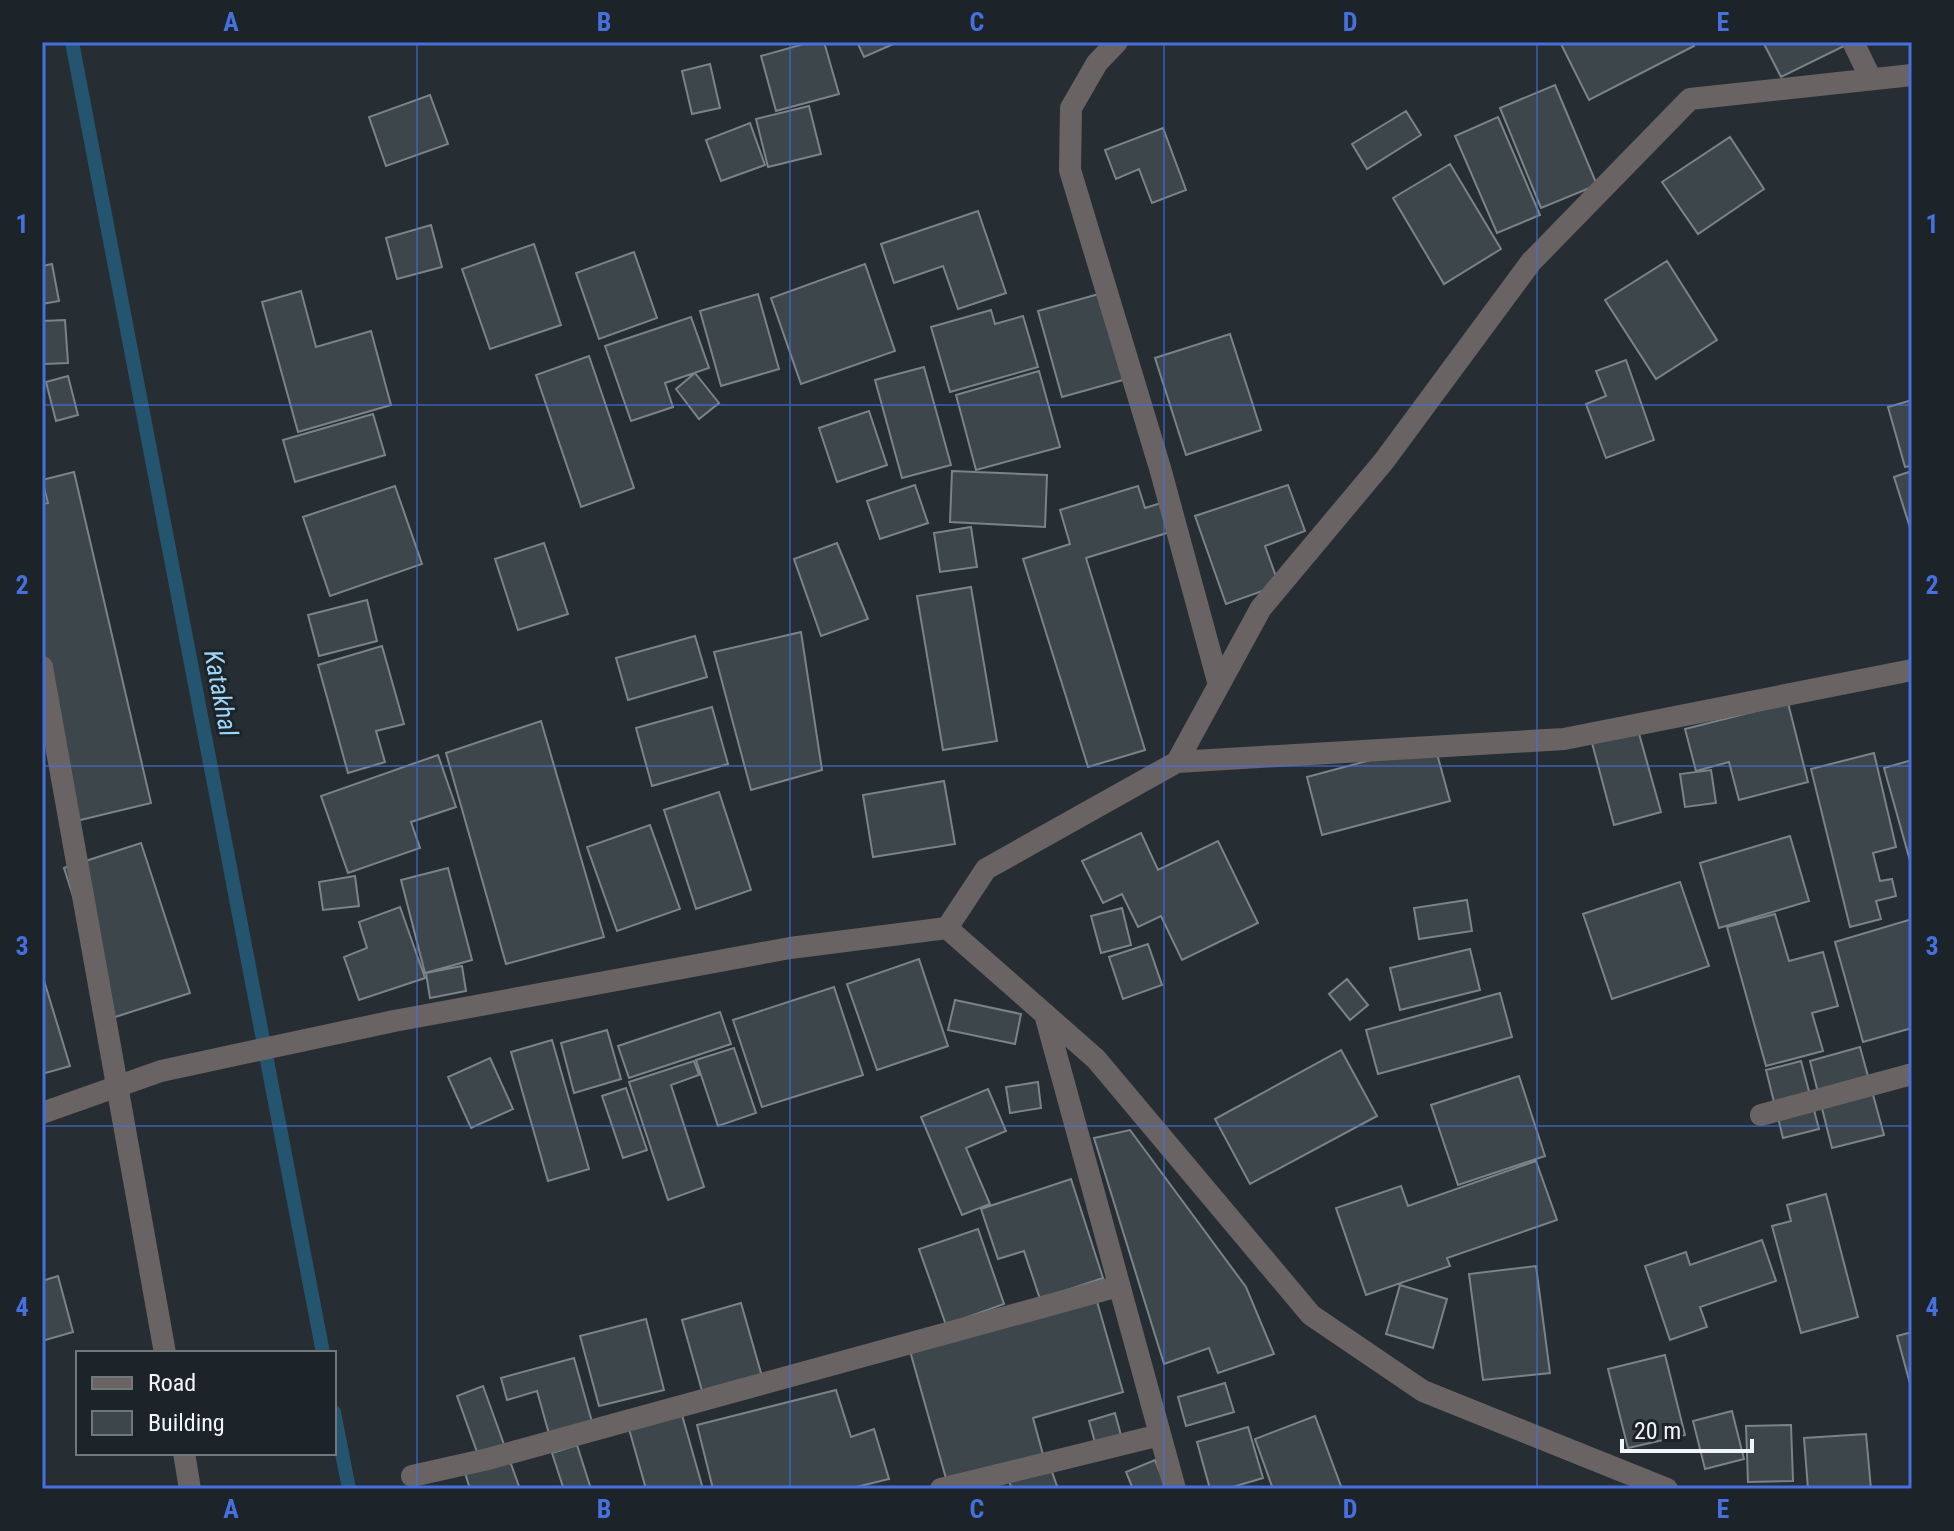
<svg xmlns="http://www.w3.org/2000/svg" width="1954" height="1531" font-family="'Roboto Condensed',sans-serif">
	<rect width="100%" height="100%" fill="#272e33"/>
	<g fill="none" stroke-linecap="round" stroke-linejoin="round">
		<path stroke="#25556e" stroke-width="14" d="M72 42 323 1353
			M334 1412 349 1489"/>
	</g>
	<path fill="#3d464b" stroke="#7a8388" stroke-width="2" d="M811 42H824L839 94 776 111 761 56Z
		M857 42H898L864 57Z
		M1560 42H1692L1694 46 1589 100Z
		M1763 42H1842L1844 46 1781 77Z
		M710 64 720 108 692 114 682 71Z
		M1555 85 1597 185 1541 208 1500 108Z
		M430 95 448 144 386 166 369 117Z
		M809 106 821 154 768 167 756 119Z
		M1406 111 1421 135 1367 169 1352 144Z
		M1498 117 1540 215 1497 233 1455 136Z
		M750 123 765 165 721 181 706 140Z
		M1163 128 1186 190 1152 203 1139 169 1116 179 1105 150Z
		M1730 137 1764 189 1698 234 1662 182Z
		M1450 164 1501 249 1444 284 1393 198Z
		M978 211 1006 293 958 309 943 266 894 283 881 244Z
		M431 225 442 267 397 279 386 238Z
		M534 244 561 325 490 349 462 269Z
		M634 252 657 318 599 339 576 273Z
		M1667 261 1717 340 1656 379 1605 300Z
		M52 264 59 301 42 304V266Z
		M865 264 895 351 801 384 771 298Z
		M301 291 316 347 371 331 391 405 298 432 262 302Z
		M1106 292 1130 378 1062 397 1038 311Z
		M758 294 779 369 721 386 700 311Z
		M991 310 995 324 1023 316 1038 367 950 392 931 327Z
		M691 317 709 368 665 383 673 407 631 421 605 346Z
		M65 320 68 363 44 364 42 321Z
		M1230 334 1261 430 1186 455 1155 358Z
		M589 356 634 488 581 507 536 375Z
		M1626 360 1654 440 1606 458 1586 404 1606 396 1596 371Z
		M924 367 951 465 902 478 875 380Z
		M1039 371 1060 447 976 470 956 395Z
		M695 373 719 403 699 419 676 389Z
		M68 376 78 415 56 421 46 382Z
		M1912 400V466L1905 467 1888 407Z
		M869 411 887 465 837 482 819 428Z
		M373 414 385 455 295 482 283 440Z
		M952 471 1047 475 1045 527 950 522Z
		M1912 471V534L1894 477Z
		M74 472 151 803 72 822 42 692V504L48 503 42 480Z
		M915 485 928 523 880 539 867 501Z
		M1288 485 1305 531 1265 546 1279 585 1226 604 1195 516Z
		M395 486 422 564 330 596 303 517Z
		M1138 486 1145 508 1161 503 1170 532 1086 558 1145 750 1088 767 1023 559 1070 544 1060 510Z
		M971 527 977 567 940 572 934 533Z
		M544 543 568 614 518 630 495 559Z
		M837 543 868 619 821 636 794 559Z
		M971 587 997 741 943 750 917 596Z
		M367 600 377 641 319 656 308 615Z
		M801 632 822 770 751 790 714 652Z
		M695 636 707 677 628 700 616 658Z
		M382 646 404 724 376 731 385 762 348 773 318 665Z
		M1788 703 1808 782 1739 800 1729 762 1696 771 1685 729Z
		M712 707 728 764 652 786 636 728Z
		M541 721 604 937 506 964 446 753Z
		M1638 730 1661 812 1614 825 1592 743Z
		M1434 743 1450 801 1322 835 1307 777Z
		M1874 753 1896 847 1873 853 1880 881 1892 879 1896 896 1876 901 1881 919 1850 927 1811 769Z
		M438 755 456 807 411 822 420 848 348 873 321 796Z
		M1912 760V868L1884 768Z
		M1711 770 1716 803 1685 807 1680 774Z
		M944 781 955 844 873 857 863 795Z
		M719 792 751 890 696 909 664 810Z
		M650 825 680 909 617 931 587 847Z
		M1141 833 1158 870 1218 841 1258 923 1182 960 1161 916 1138 927 1122 894 1103 903 1082 861Z
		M1790 836 1809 901 1719 928 1700 863Z
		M141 843 190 993 112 1018 64 868Z
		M448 868 472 960 425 973 401 880Z
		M355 876 359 906 323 910 319 882Z
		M1680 882 1709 966 1612 999 1583 914Z
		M1467 900 1472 931 1419 939 1414 908Z
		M400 907 425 978 359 1000 344 957 367 948 359 922Z
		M1122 908 1131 945 1101 953 1091 916Z
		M1775 914 1789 961 1823 952 1838 1006 1812 1013 1823 1051 1766 1066 1727 927Z
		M1912 919V1028L1863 1042 1835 942Z
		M1148 944 1162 985 1123 999 1109 957Z
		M1470 949 1480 990 1400 1010 1390 968Z
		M919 959 948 1046 877 1070 847 984Z
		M462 966 466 991 430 998 426 973Z
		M42 974 70 1066 42 1074Z
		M1347 979 1368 1005 1350 1020 1329 994Z
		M834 987 863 1075 762 1107 733 1020Z
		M1500 993 1512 1037 1378 1074 1366 1030Z
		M955 1000 1021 1014 1015 1044 948 1030Z
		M720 1012 731 1044 629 1078 618 1046Z
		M607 1030 621 1079 574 1093 561 1043Z
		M552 1040 589 1169 548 1181 511 1052Z
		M1860 1047 1884 1135 1832 1148 1810 1061Z
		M734 1048 756 1113 718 1126 696 1060Z
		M1341 1050 1377 1116 1250 1184 1215 1119Z
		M490 1058 513 1109 471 1128 448 1077Z
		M694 1061 699 1075 671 1085 704 1187 668 1200 629 1082Z
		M1801 1061 1819 1129 1783 1138 1766 1070Z
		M1519 1076 1545 1156 1458 1185 1431 1105Z
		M1038 1082 1041 1108 1010 1113 1006 1087Z
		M626 1088 647 1150 623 1158 602 1096Z
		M988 1089 1006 1131 966 1148 990 1204 962 1215 921 1117Z
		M1130 1130 1246 1287 1274 1354 1218 1373 1209 1348 1164 1364 1094 1138Z
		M1536 1161 1557 1220 1447 1258 1450 1266 1366 1295 1336 1208 1401 1186 1408 1206Z
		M1071 1179 1103 1278 1040 1299 1024 1251 998 1259 981 1209Z
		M1826 1194 1858 1317 1801 1333 1772 1226 1791 1221 1787 1205Z
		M978 1229 1004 1304 946 1325 919 1249Z
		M1762 1240 1776 1281 1700 1307 1707 1327 1670 1340 1645 1266 1686 1252 1690 1265Z
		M1536 1266 1550 1373 1483 1380 1469 1274Z
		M58 1276 73 1332 42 1341V1281Z
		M1400 1285 1447 1299 1433 1348 1386 1334Z
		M1096 1298 1123 1392 1033 1418 1045 1462 949 1489 910 1351Z
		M741 1303 763 1380 704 1398 682 1320Z
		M646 1319 664 1390 599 1406 580 1336Z
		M1912 1332V1391L1897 1336Z
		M1665 1355 1685 1435 1628 1448 1608 1369Z
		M574 1358 594 1429 551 1441 537 1391 507 1400 501 1378Z
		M1225 1383 1234 1412 1186 1426 1178 1397Z
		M483 1386 520 1489H470L465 1473 482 1466 457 1396Z
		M836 1390 851 1437 874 1429 889 1479 848 1489H713L697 1425Z
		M1732 1411 1744 1459 1705 1469 1693 1421Z
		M1115 1413 1122 1439 1096 1446 1089 1421Z
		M682 1415 703 1489H646L629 1429Z
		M1315 1416 1342 1489H1273L1255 1439Z
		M1791 1425 1793 1481 1748 1482 1746 1426Z
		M1248 1427 1263 1478 1226 1489H1210L1197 1442Z
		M1866 1434 1871 1489H1808L1804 1438Z
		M577 1445 591 1489H557L563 1487 552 1453Z
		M1155 1460 1167 1489H1133L1126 1472Z
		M1050 1466 1058 1489H1012L1008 1479Z"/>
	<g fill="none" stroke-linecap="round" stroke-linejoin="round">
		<path stroke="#696463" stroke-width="22" d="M1117 42 1097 63 1071 108 1070 170 1160 468 1219 685
			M1853 42 1870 77
			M42 667 165 1353
			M1177 762 1261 608 1384 461 1531 262 1690 99 1912 75
			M947 928 986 869 1177 762 1564 739 1912 670
			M1045 1014 1175 1489
			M1761 1115 1912 1074
			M184 1453 190 1489
			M412 1476 488 1459 1119 1286
			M941 1489 1160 1435"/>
		<path stroke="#696463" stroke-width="22" d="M42 1113 161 1071 394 1021 790 948 947 928 1096 1059 1311 1315 1423 1391 1667 1489"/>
	</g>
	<path fill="none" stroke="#4770df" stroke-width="2" stroke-opacity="0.55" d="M417 42V1489M790 42V1489M1164 42V1489M1537 42V1489M42 405H1912M42 766H1912M42 1126H1912"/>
	<g text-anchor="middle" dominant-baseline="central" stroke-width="6" stroke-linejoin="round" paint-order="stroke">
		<g font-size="26" font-style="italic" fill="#9cd7f9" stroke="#1d2429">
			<text transform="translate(221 693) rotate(79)">Katakhal</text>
		</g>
	</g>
	<rect width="1954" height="1531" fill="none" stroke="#1d2429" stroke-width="88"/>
	<rect x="76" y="1351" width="260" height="104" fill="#1d2429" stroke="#71787c" stroke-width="2"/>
	<rect x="92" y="1377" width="40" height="12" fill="#696463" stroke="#71787c" stroke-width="2"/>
	<text x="148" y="1391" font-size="24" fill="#f0f6f9">Road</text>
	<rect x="92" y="1411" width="40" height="24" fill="#3d464b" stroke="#71787c" stroke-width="2"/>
	<text x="148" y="1431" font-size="24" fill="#f0f6f9">Building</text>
	<path d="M1622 1439v12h130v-12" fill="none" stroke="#f0f6f9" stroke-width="4"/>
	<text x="1634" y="1439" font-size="24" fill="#f0f6f9" stroke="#1d2429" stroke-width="6" paint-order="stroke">20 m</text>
	<rect x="44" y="44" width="1866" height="1443" fill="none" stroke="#4770df" stroke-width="3"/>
	<g font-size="26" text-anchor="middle" font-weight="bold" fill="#4770df">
		<text x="231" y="31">A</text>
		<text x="604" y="31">B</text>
		<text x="977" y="31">C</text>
		<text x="1350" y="31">D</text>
		<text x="1723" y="31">E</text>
		<text x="22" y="233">1</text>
		<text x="1932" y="233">1</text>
		<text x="22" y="594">2</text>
		<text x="1932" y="594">2</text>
		<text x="22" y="955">3</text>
		<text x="1932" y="955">3</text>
		<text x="22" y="1316">4</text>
		<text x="1932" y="1316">4</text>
		<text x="231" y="1518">A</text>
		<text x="604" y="1518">B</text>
		<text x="977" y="1518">C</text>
		<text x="1350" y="1518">D</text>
		<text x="1723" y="1518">E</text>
	</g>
</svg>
